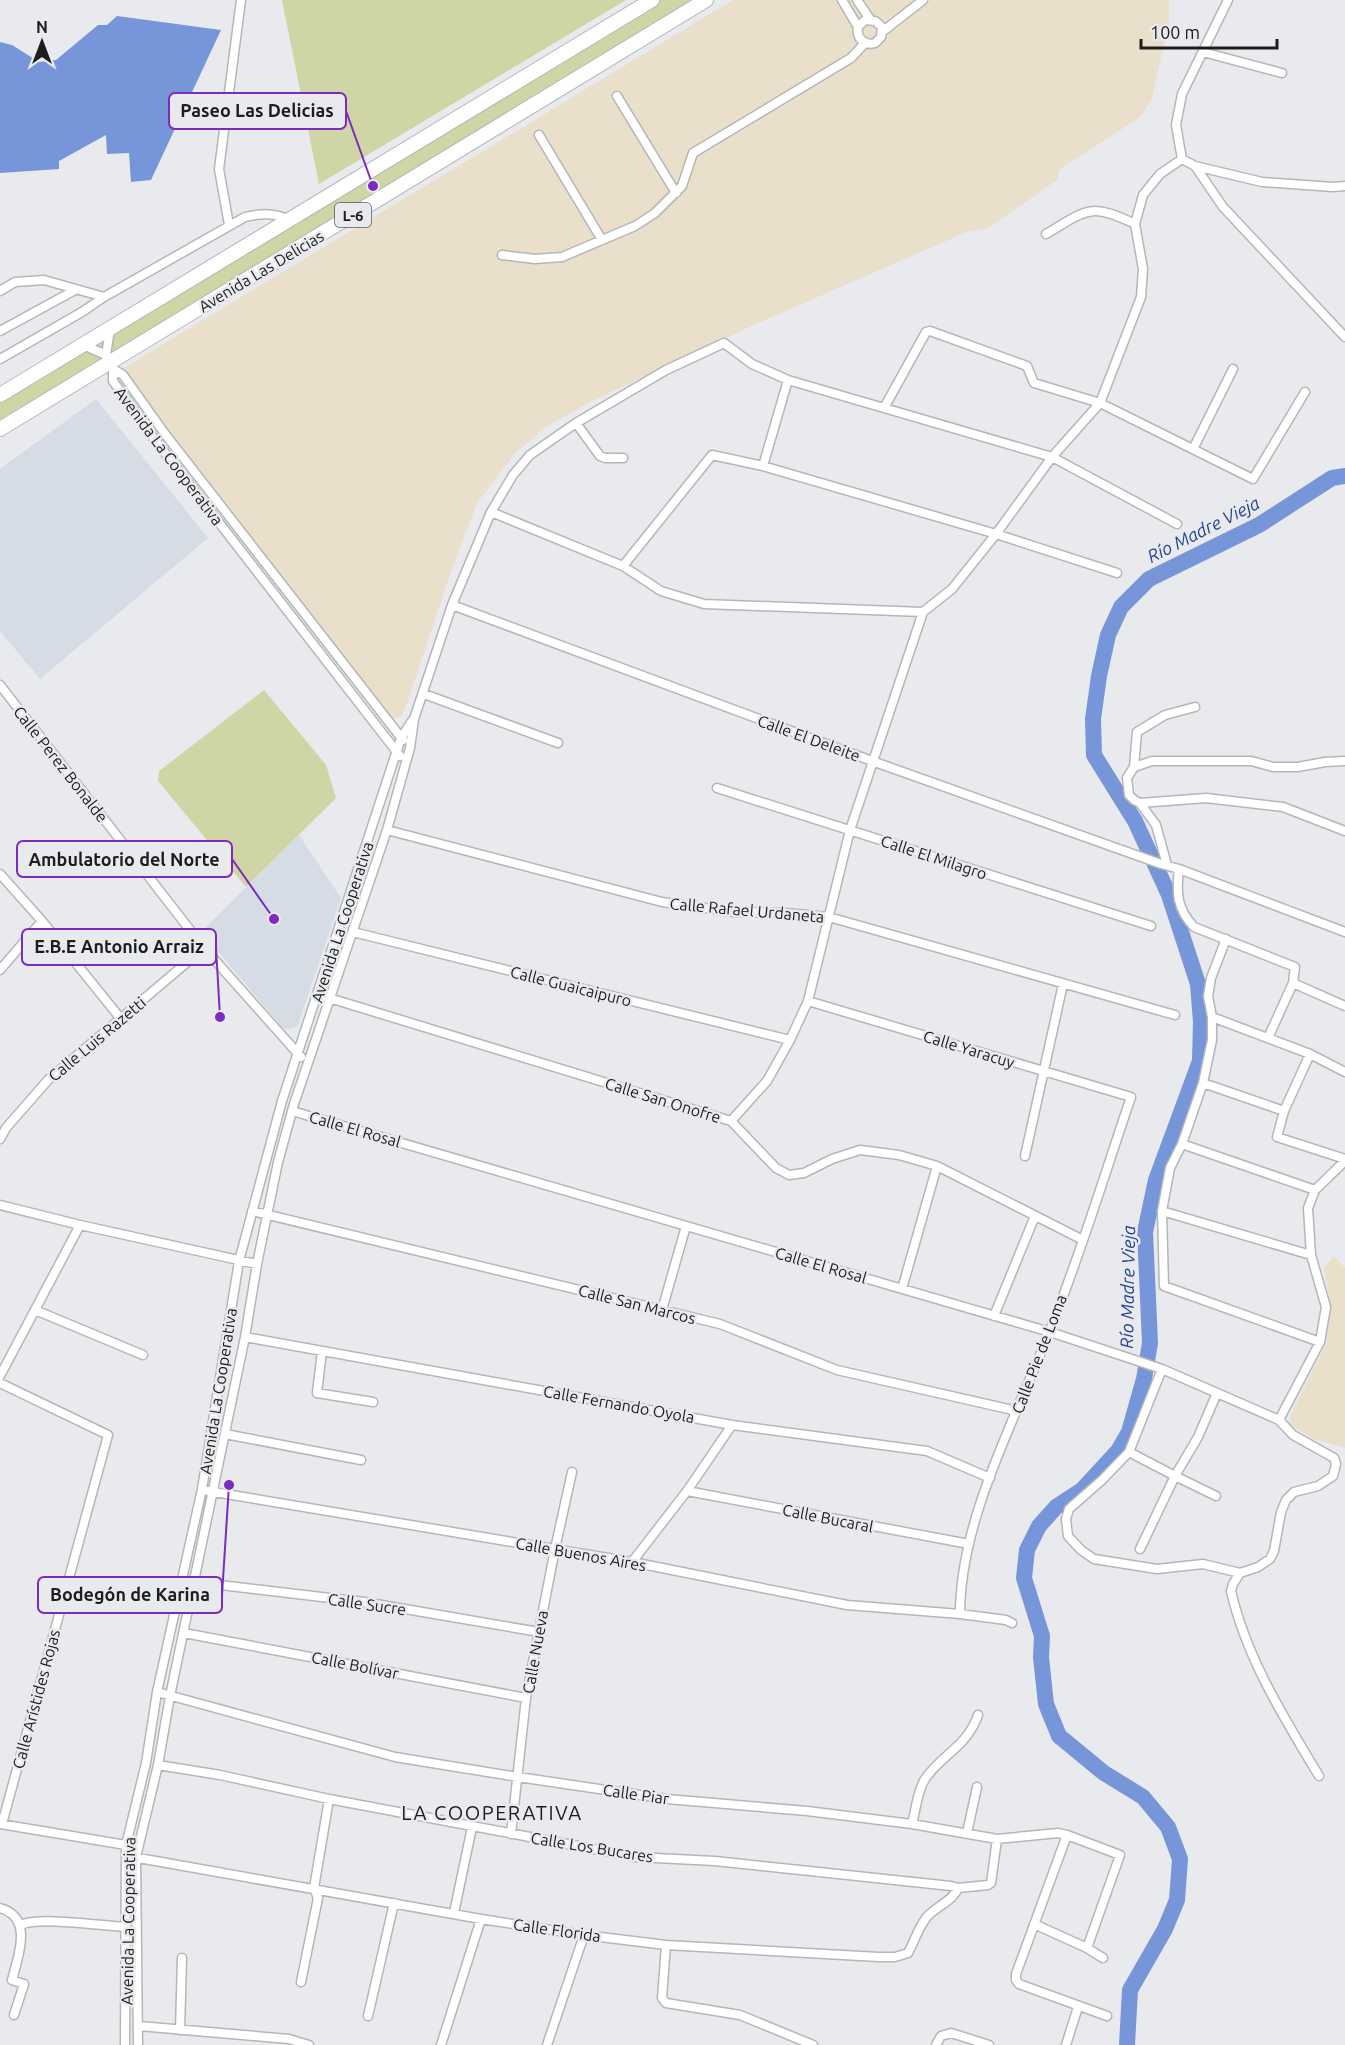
<svg xmlns="http://www.w3.org/2000/svg" width="1345" height="2045" font-family="Ubuntu,sans-serif">
	<rect width="100%" height="100%" fill="#e8eaed"/>
	<path fill="#d6dce5" d="M96 399 208 538 40 679 0 631V469Z
		M299 835 341 898 298 1025 293 1028 284 1029 201 932Z"/>
	<path fill="#eadfca" d="M733 0H1169V21L1151 102 1139 118 1060 169 1057 180 987 229 969 231 758 323 592 401 547 426 515 453 477 503 449 577 405 709 401 716 395 719H386L122 369Z
		M1334 1256 1345 1268V1448L1314 1439 1290 1425 1291 1414 1326 1344 1331 1309 1324 1268Z"/>
	<path fill="#cfd5a5" d="M282 0H626L319 184Z
		M652 0H706L0 429V395Z
		M264 690 326 765 336 798 246 887 158 781 159 771Z"/>
	<path fill="#7795d9" d="M117 16 221 30 151 180 131 182 129 153 107 154 106 135 59 161V169L0 173V42L12 45 39 62 56 60 98 25H107Z"/>
	<g fill="none" stroke-linecap="round" stroke-linejoin="round">
		<path stroke="#7795d9" stroke-width="16" d="M1127 2045 1130 1990 1165 1929 1177 1900 1180 1859 1168 1827 1143 1797 1104 1773 1059 1736 1046 1704 1041 1657 1042 1636 1024 1578 1027 1550 1039 1526 1056 1507 1082 1490 1118 1451 1129 1432 1144 1379 1150 1343 1145 1232 1156 1180 1200 1061 1201 1022 1198 984 1169 895 1135 821 1094 755 1093 719 1099 676 1108 635 1121 607 1149 579 1259 525 1332 478 1345 476"/>
		<defs>
			<path id="street" d="M842 0 858 27C856 38 864 46 875 43L881 37 882 27 875 21 865 20 858 27
				M857 0 870 19
				M1228 0 1182 94 1176 125 1182 159 1195 166 1262 182 1333 187 1345 186
				M882 32 923 0
				M1203 52 1282 73
				M617 96 676 193
				M539 135 602 240
				M1195 166 1223 207 1345 337
				M229 225 219 169 241 0
				M1046 234C1087 210 1089 202 1135 224
				M502 255 535 259 562 257 635 226 655 213 682 186 693 153 851 58 865 43
				M0 291 15 282 44 280 104 297 82 312 0 359
				M104 297 245 217C262 213 274 213 291 220
				M110 329 106 355 111 366
				M0 331 75 290
				M81 347H88L106 355
				M884 408 926 332 930 331 1027 366 1034 383 1100 403 1253 479 1305 392
				M576 423 600 456 605 458H623
				M1193 449 1233 369
				M763 466 788 380
				M491 512 623 566 661 591 704 604 923 612
				M623 566 712 455 763 466 996 534 1117 573
				M452 605 872 761 1161 864 1179 869 1345 932
				M0 685 204 948 301 1057
				M424 694 558 743
				M400 756 155 440 113 381V369L123 375 165 434 403 740
				M1134 767 1137 732 1165 715 1195 707
				M717 788 1151 926
				M1140 803 1206 798 1283 807 1345 831
				M387 830 662 902 733 912 786 913 829 917 1175 1015
				M1167 865 1156 825 1140 803 1134 800 1129 795 1127 778 1134 767 1152 761H1251L1273 767H1298L1325 762 1345 761
				M1179 869C1176 893 1177 909 1194 927L1295 967 1293 983 1268 1038
				M0 874 42 921 121 1019
				M353 932 790 1040
				M1226 939 1211 978 1208 996 1212 1017V1040L1203 1083 1182 1144 1170 1168 1162 1211 1164 1286 1320 1342
				M0 970 42 921
				M1293 983 1345 1006
				M326 997 731 1121 776 1168 789 1175 804 1173 832 1159 860 1150 899 1155 937 1166 1083 1240
				M808 1001 1131 1097C1104 1176 1080 1256 1049 1333 1015 1420 960 1520 960 1614
				M1212 1017 1310 1054 1345 1072
				M1203 1083 1284 1111 1277 1137 1345 1159
				M292 1111 1050 1332 1162 1369 1279 1420 1293 1435 1334 1458 1336 1464 1333 1476 1318 1486 1294 1492 1286 1500 1281 1512 1274 1551 1270 1559 1258 1567 1240 1573 1203 1564 1157 1569 1094 1559 1081 1550 1068 1536 1066 1519 1069 1509 1102 1480 1129 1452 1162 1369
				M1284 1111 1310 1054
				M731 1121 767 1081 790 1040 808 1001 850 830 923 612 952 589 996 534 1052 457 1100 403 1141 297 1143 269 1135 224 1143 195 1160 174 1182 159
				M0 1139 6 1128 48 1080 204 948
				M1182 1144 1315 1190
				M1025 1156 1063 984
				M0 1205 80 1225 257 1264
				M252 1211 720 1324 837 1370 1017 1411
				M1162 1211 1311 1255
				M902 1289 937 1166
				M35 1310 143 1355
				M662 1310 686 1226
				M994 1316 1035 1216
				M245 1337 732 1425 927 1451 990 1478
				M322 1351 317 1393 373 1402
				M0 1376 80 1225
				M0 1383 108 1435 2 1824
				M1279 1420 1320 1342 1326 1307 1311 1255 1308 1208 1315 1190 1345 1161
				M225 1434 361 1460
				M1129 1452 1175 1476 1216 1496
				M208 1491 632 1562 847 1605 960 1614 1006 1620 1012 1623
				M687 1491 969 1544
				M1140 1549 1175 1476 1198 1437 1217 1393
				M632 1562 687 1491 732 1425
				M1240 1573 1233 1584 1231 1591C1246 1657 1284 1718 1319 1776
				M195 1582 364 1602 539 1632
				M184 1633 526 1698
				M157 1692 395 1757 518 1777 667 1799 807 1811 912 1824 997 1839 1058 1833 1067 1835 1120 1855 1087 1948
				M158 1765 220 1775 329 1799 636 1857 715 1861 951 1886 958 1888 988 1885 991 1883 997 1839
				M0 1824 126 1845
				M912 1824C916 1810 917 1791 925 1779 942 1754 967 1747 978 1715
				M967 1833 977 1787
				M511 1834 526 1698 555 1549 572 1472
				M1067 1835 1016 1974V1980L1019 1984 1107 2016
				M133 1857 481 1919 584 1935 666 1945 879 1957H895L908 1953C914 1942 918 1929 926 1918 935 1907 953 1901 958 1888
				M0 1908C34 1917 18 1957 12 1980L24 1984 14 2015
				M454 1913 472 1827
				M1034 1924 1087 1948 1103 1958
				M20 1925C41 1916 101 1926 126 1927
				M666 1945 662 1998 666 2003 740 2015 813 2045
				M301 1982 318 1898 314 1888 329 1799
				M368 2016 394 1903
				M139 2026 289 2039 309 2045
				M180 2030 182 1958
				M125 2045 126 1845 146 1763 157 1692 202 1489 239 1261 282 1101 401 738 412 721
				M138 2045 136 1857 158 1765 170 1696 245 1337 257 1264 278 1162 294 1104 387 830 410 748 414 719 452 605 491 512 513 475 530 455 576 423 666 370 724 343 752 364 788 380 1052 457 1177 524
				M441 2045 481 1919
				M547 2045 584 1935
				M936 2045 941 2036 951 2033 989 2045
				M1066 2045 1078 2007"/>
			<path id="primary" d="M0 395 652 0
				M0 429 706 0"/>
		</defs>
		<use href="#street" stroke="#b4b6b8" stroke-width="11"/>
		<use href="#primary" stroke="#b4b6b8" stroke-width="16"/>
		<use href="#street" stroke="#fff" stroke-width="8"/>
		<use href="#primary" stroke="#fff" stroke-width="14"/>
	</g>
	<g text-anchor="middle" dominant-baseline="central" stroke-width="5" stroke-linejoin="round" paint-order="stroke">
		<rect fill="#e8eaed" stroke="#595a5c" stroke-width="1.5" x="335" y="203" width="36" height="24" rx="4.5"/>
		<g font-size="15" font-weight="bold" fill="#1c1d1e">
			<text x="353" y="215">L-6</text>
		</g>
		<g font-size="16" fill="#1c1d1e" stroke="#e8eaed">
			<text transform="translate(261 271) rotate(-31)">Avenida Las Delicias</text>
			<text transform="translate(169 456) rotate(53)">Avenida La Cooperativa</text>
			<text transform="translate(809 738) rotate(20)">Calle El Deleite</text>
			<text transform="translate(61 764) rotate(52)">Calle Perez Bonalde</text>
			<text transform="translate(934 857) rotate(18)">Calle El Milagro</text>
			<text transform="translate(747 910) rotate(5)">Calle Rafael Urdaneta</text>
			<text transform="translate(342 922) rotate(-72)">Avenida La Cooperativa</text>
			<text transform="translate(571 986) rotate(14)">Calle Guaicaipuro</text>
			<text transform="translate(97 1039) rotate(-40)">Calle Luis Razetti</text>
			<text transform="translate(969 1049) rotate(17)">Calle Yaracuy</text>
			<text transform="translate(663 1100) rotate(17)">Calle San Onofre</text>
			<text transform="translate(355 1129) rotate(16)">Calle El Rosal</text>
			<text transform="translate(821 1265) rotate(16)">Calle El Rosal</text>
			<text transform="translate(637 1304) rotate(14)">Calle San Marcos</text>
			<text transform="translate(1039 1354) rotate(-69)">Calle Pie de Loma</text>
			<text transform="translate(218 1391) rotate(-81)">Avenida La Cooperativa</text>
			<text transform="translate(619 1404) rotate(10)">Calle Fernando Oyola</text>
			<text transform="translate(828 1518) rotate(11)">Calle Bucaral</text>
			<text transform="translate(581 1554) rotate(10)">Calle Buenos Aires</text>
			<text transform="translate(367 1604) rotate(8)">Calle Sucre</text>
			<text transform="translate(535 1652) rotate(-80)">Calle Nueva</text>
			<text transform="translate(355 1665) rotate(11)">Calle Bolívar</text>
			<text transform="translate(36 1699) rotate(-75)">Calle Arístides Rojas</text>
			<text transform="translate(636 1794) rotate(8)">Calle Piar</text>
			<text transform="translate(592 1847) rotate(9)">Calle Los Bucares</text>
			<text transform="translate(128 1921) rotate(-89)">Avenida La Cooperativa</text>
			<text transform="translate(557 1930) rotate(8)">Calle Florida</text>
		</g>
		<g font-size="18" font-style="italic" fill="#254494" stroke="#e8eaed">
			<text transform="translate(1203 529) rotate(-27)">Río Madre Vieja</text>
			<text transform="translate(1127 1287) rotate(-89)">Río Madre Vieja</text>
		</g>
		<g font-size="20" letter-spacing="1.5" fill="#1c1d1e" stroke="#e8eaed">
			<text x="492" y="1812">LA COOPERATIVA</text>
		</g>
	</g>
	<path fill="none" stroke="#7b2cbf" stroke-width="2" d="M373 186L346 111M274 919L232 859M220 1017L216 947M229 1485L222 1595"/>
	<g fill="#7b2cbf" stroke="#e8eaed" stroke-width="2">
		<circle cx="373" cy="186" r="6"/>
		<circle cx="274" cy="919" r="6"/>
		<circle cx="220" cy="1017" r="6"/>
		<circle cx="229" cy="1485" r="6"/>
	</g>
	<g fill="#e8eaed" stroke="#7b2cbf" stroke-width="2">
		<rect x="169" y="93" width="177" height="36" rx="6"/>
		<rect x="17" y="841" width="215" height="36" rx="6"/>
		<rect x="22" y="929" width="194" height="36" rx="6"/>
		<rect x="38" y="1577" width="184" height="36" rx="6"/>
	</g>
	<g font-size="18" text-anchor="middle" font-weight="bold" fill="#1c1d1e">
		<text x="257" y="117">Paseo Las Delicias</text>
		<text x="124" y="866">Ambulatorio del Norte</text>
		<text x="119" y="953">E.B.E Antonio Arraiz</text>
		<text x="130" y="1601">Bodegón de Karina</text>
	</g>
	<g transform="translate(42 42)" stroke="#e8eaed" stroke-width="4.5" paint-order="stroke">
	<path d="M0-4.5L10 22L0 15L-10 22Z" fill="#1c1d1e"/>
	<text y="-9" font-size="16" font-weight="bold" text-anchor="middle" fill="#1c1d1e">N</text>
	</g>
	<path d="M1141 39v9h136v-9" fill="none" stroke="#1c1d1e" stroke-width="3"/>
	<text x="1150" y="39" font-size="18" fill="#1c1d1e" stroke="#e8eaed" stroke-width="4.5" paint-order="stroke">100 m</text>
</svg>
